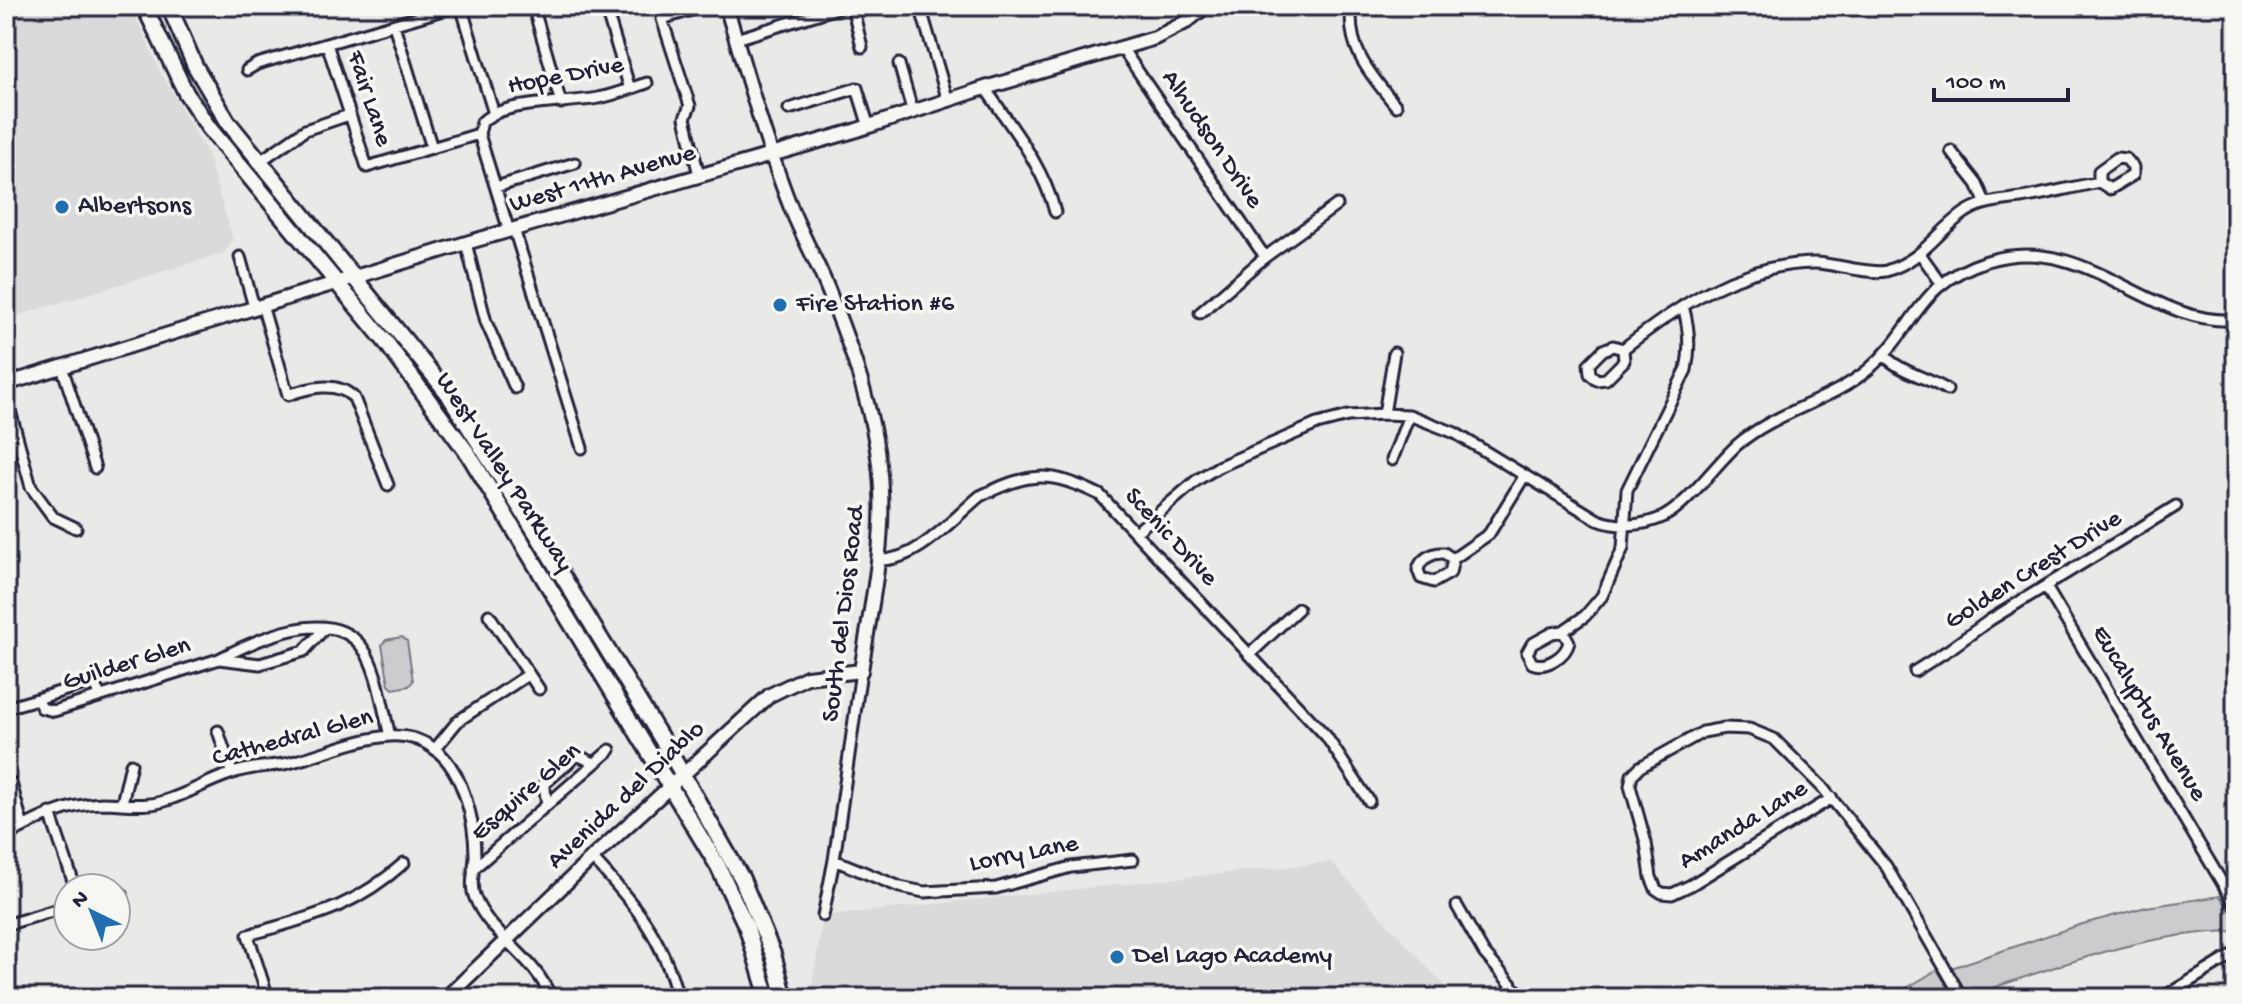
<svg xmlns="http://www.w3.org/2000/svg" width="2242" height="1004" font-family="'Gochi Hand',sans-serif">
	<rect width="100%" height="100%" fill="#e9e9e7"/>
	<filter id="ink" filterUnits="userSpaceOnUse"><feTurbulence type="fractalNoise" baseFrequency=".0125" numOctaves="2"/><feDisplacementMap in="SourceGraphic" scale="16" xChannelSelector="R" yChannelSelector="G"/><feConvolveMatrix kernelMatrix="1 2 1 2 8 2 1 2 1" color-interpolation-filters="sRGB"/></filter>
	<g filter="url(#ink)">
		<path fill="#dadada" d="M6 6H131L160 71 206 151 233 239 224 253 6 319Z
			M1331 862 1456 998H810L823 916Z"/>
		<path fill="#ccccce" stroke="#777784" stroke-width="2" d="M402 637 407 641 413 681 409 686 393 689 389 685 382 645 386 640Z
			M2220 896 2236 920V931C2144 932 2056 967 1969 996L1951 968 2079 925 2146 907Z
			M1937 970 1955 998H1890Z"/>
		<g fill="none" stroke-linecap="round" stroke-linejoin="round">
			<defs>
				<path id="street" d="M461 6 494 114
					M533 6 561 103
					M605 6 630 89
					M852 6 862 47
					M920 6 948 101
					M1352 6C1346 49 1371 75 1396 106
					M394 25 432 148
					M736 39 844 6
					M327 44 367 167 479 134 482 122C504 100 568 104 598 98 615 95 631 88 647 83
					M1122 48 1265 257
					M899 64 913 113
					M247 70 257 64 457 6
					M985 88C1012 128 1043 165 1055 212
					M789 109 857 88 869 127
					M479 134 509 231
					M1951 151 1977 184 1985 202
					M259 162 305 130 349 115
					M699 175 685 118 690 106 662 19 704 6
					M496 187 575 163
					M514 229 582 448
					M466 243 486 322 515 388
					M1921 255 1941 283
					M240 257 254 307
					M262 305 288 395C308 388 337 380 354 398L388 485
					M1200 313 1265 257 1337 205
					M1613 346 1623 349 1624 361 1606 379 1597 380 1590 374 1589 364 1603 350Z
					M1623 349C1679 305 1740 264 1814 263 1833 263 1870 275 1886 271 1924 259 1934 235 1963 214 1981 201 2000 201 2021 198 2047 194 2073 187 2099 182L2110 189 2133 175V167L2126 159 2117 158 2099 171V182
					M1884 355C1901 373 1927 377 1947 390
					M62 367 95 468
					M6 396 31 487 53 517 76 528
					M1384 414 1394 353
					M1392 460 1409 415
					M1135 533 1197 480 1218 467 1317 424 1348 416 1384 414 1409 415 1455 433 1598 520C1618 528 1643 526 1663 517 1687 505 1716 464 1737 445 1776 411 1830 402 1869 369 1918 327 1915 284 1987 261 2085 230 2147 326 2236 320
					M1444 553 1453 559 1450 573 1434 582 1421 578 1418 570C1420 559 1433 552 1444 553Z
					M1453 559 1489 534 1525 475
					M879 560C918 561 952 519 980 496 1031 472 1049 470 1100 495L1326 736 1369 801
					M2046 587 2236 906
					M489 615 539 689
					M1563 631 1569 642C1566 656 1546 669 1532 663L1527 653 1532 644 1552 633 1563 631 1585 616 1602 596 1623 548 1627 490 1686 370C1691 348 1689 327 1683 306
					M1249 655 1298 609
					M219 659 260 664 304 651 325 628
					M1915 671 1950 649 1990 620 2176 506
					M37 699 88 683 95 686 101 696
					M6 708 37 699 42 708 54 711 219 659C257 639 330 605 362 647 378 668 383 710 390 736
					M218 731 232 773
					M435 749 458 721 529 674
					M11 783 23 827
					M1832 798 1691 885 1672 894 1662 893 1656 889 1651 877 1646 843 1630 786 1632 775 1640 767 1703 732 1725 728 1749 729 1774 739 1822 787 1886 866 1962 998
					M122 803 131 764
					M547 805 544 784 577 755 594 763
					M50 813 73 881
					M6 836C37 819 66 804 102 803 121 803 139 807 157 803 183 797 205 782 230 774 247 767 266 767 284 764 319 756 354 739 390 736 406 735 423 740 436 750 463 771 475 822 475 855 475 869 469 885 475 898 490 936 535 956 551 998
					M592 858C634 903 663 937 678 998
					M834 860 900 887 924 892 996 888 1071 867 1133 860
					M473 869 610 750
					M116 895 122 894
					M1457 906 1484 953 1523 998
					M823 916 834 860 861 671
					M6 925 68 906
					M268 998 248 935C313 916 352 909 404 863
					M2162 998 2236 953"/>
				<path id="secondary" d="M6 384 466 243 854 131 985 88 1155 38 1186 22 1206 6
					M446 998 592 858 770 695 807 677 861 671C870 611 884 551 881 490 879 429 854 354 831 297 820 267 803 238 791 208 765 142 747 74 726 6"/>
				<path id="primary" d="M144 6 186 93 209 128 385 341 469 455 718 866 747 928 768 998
					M169 6 195 66 228 122 446 391 535 531 672 756 742 879 773 954 785 998"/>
			</defs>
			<use href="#street" stroke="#22223b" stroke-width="15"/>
			<use href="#secondary" stroke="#22223b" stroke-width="18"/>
			<use href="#primary" stroke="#22223b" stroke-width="20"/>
			<use href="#street" stroke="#f6f6f2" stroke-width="9"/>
			<use href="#secondary" stroke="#f6f6f2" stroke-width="12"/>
			<use href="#primary" stroke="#f6f6f2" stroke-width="14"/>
		</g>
	</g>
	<g fill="#1f6fb2" stroke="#f6f6f2" stroke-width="3">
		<circle cx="62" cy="207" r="8"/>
		<circle cx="780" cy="305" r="8"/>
		<circle cx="1117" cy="957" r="8"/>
	</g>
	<g text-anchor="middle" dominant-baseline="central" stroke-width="7" stroke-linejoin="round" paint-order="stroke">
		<g font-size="26" fill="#22223b" stroke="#f6f6f2">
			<text transform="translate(566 77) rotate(-11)">Hope Drive</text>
			<text transform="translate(368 99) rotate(72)">Fair Lane</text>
			<text transform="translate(1211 140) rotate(56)">Alhudson Drive</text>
			<text transform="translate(603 180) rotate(-16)">West 11th Avenue</text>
			<text transform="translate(503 473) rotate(57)">West Valley Parkway</text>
			<text transform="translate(1170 538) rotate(47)">Scenic Drive</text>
			<text transform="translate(2034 571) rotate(-32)">Golden Crest Drive</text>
			<text transform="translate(845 614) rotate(-83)">South del Dios Road</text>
			<text transform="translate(127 665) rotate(-17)">Guilder Glen</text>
			<text transform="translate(2148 714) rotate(59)">Eucalyptus Avenue</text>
			<text transform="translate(293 739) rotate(-15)">Cathedral Glen</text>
			<text transform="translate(527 793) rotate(-41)">Esquire Glen</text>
			<text transform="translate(627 796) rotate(-43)">Avenida del Diablo</text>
			<text transform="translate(1744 826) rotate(-32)">Amanda Lane</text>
			<text transform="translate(1024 855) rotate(-11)">Lorry Lane</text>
		</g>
		<g font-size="26" fill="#22223b" stroke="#f6f6f2" text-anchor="start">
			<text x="78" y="207">Albertsons</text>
			<text x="796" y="305">Fire Station #6</text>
			<text x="1133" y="957">Del Lago Academy</text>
		</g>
	</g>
	<rect width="2242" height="1004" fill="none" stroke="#f6f6f2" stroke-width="32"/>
	<rect x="16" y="16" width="2210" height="972" fill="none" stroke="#22223b" stroke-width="3" filter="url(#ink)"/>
	<g transform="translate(92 912) rotate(317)"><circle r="38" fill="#f6f6f2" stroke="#a1a1a9" stroke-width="2"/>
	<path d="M0-6L14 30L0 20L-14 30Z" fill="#1f6fb2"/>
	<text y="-12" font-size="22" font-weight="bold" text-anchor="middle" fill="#22223b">N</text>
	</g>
	<path d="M1934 88v12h134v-12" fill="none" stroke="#22223b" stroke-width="4"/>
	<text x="1946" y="88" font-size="24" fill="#22223b" stroke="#f6f6f2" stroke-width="6" paint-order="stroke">100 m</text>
</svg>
